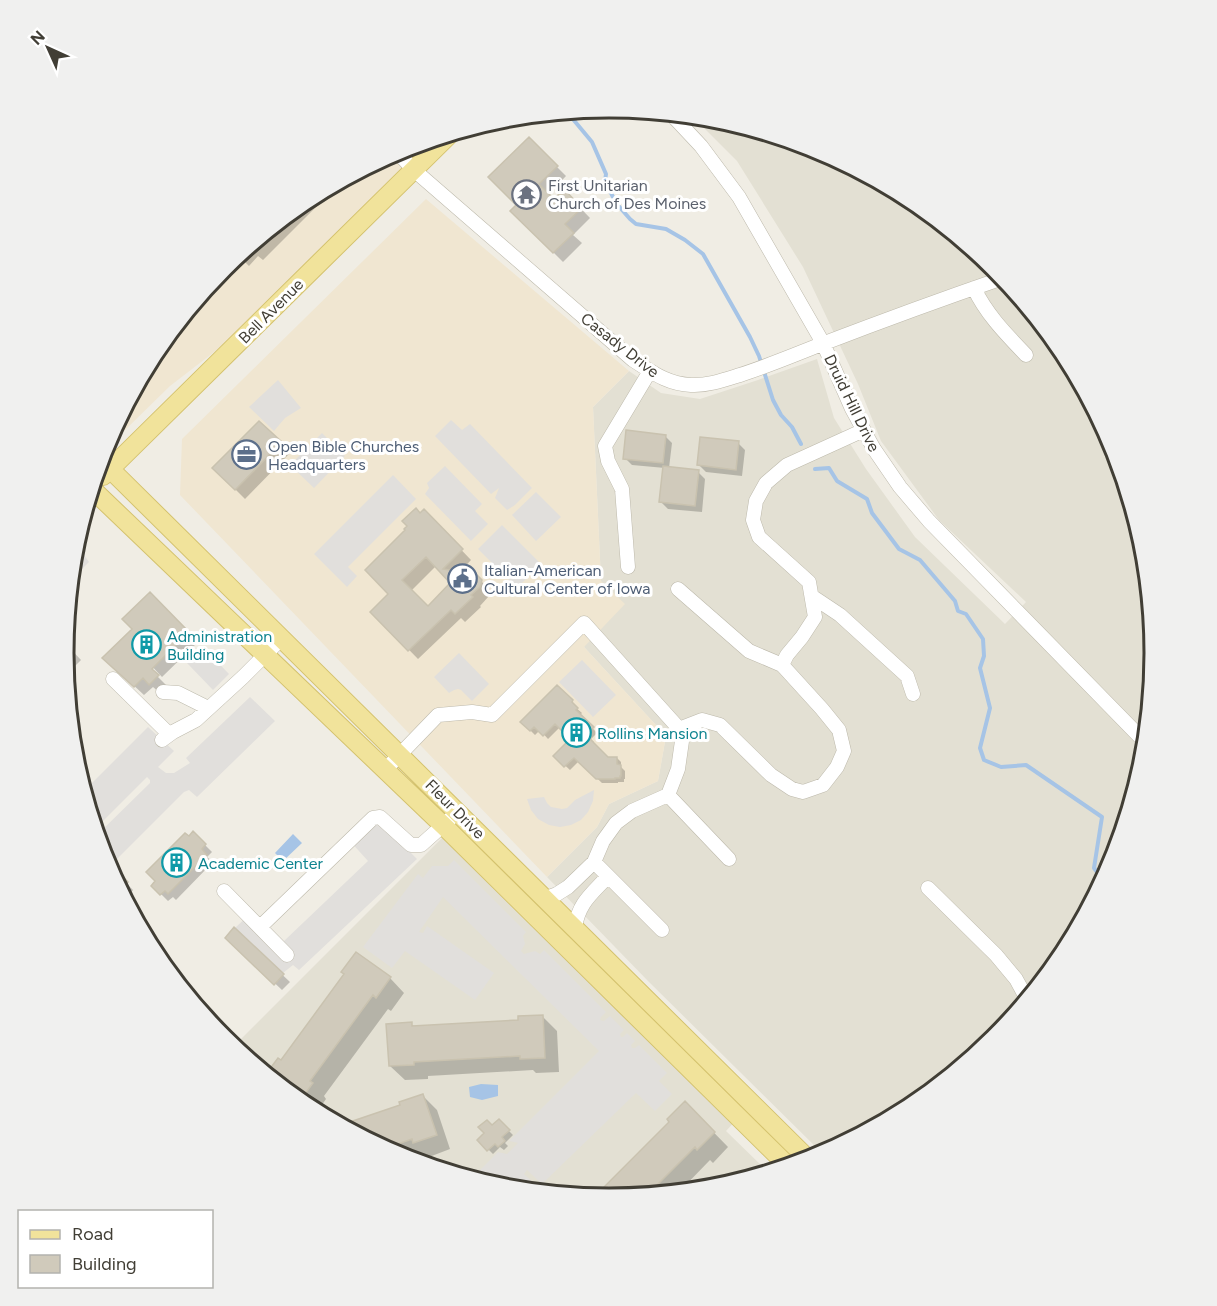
<svg xmlns="http://www.w3.org/2000/svg" width="1217" height="1306" font-family="Figtree,sans-serif">
	<rect width="100%" height="100%" fill="#f0ede4"/>
	<path fill="#e3e0d3" d="M692 116 715 118 818 149 912 200 994 268 1062 350 1113 445 1144 547 1154 653 1143 760 1112 862 1062 956 994 1039 911 1107 823 1154 648 981 547 877 597 827 609 804 658 781 666 736 584 647 601 581 593 407 629 371 661 393 700 399 758 380 817 359 834 418 866 469 915 537 1005 624 1026 602 939 520 881 441 858 384 803 267 737 161Z
		M449 831 739 1117 726 1131 768 1172 715 1188 608 1198 502 1188 399 1157 305 1106 233 1047Z"/>
	<path fill="#f0e6d1" d="M450 134 377 207 218 349 170 386 122 433 107 440 155 350 223 267 306 199 400 149Z
		M426 199 629 371 593 407 601 581 625 604 584 647 666 736 658 781 609 804 597 827 547 877 180 495 182 439Z"/>
	<path fill="#e1dfdc" d="M278 380 301 408 285 418 274 431 249 407Z
		M451 420 462 430 470 424 532 488 515 505 507 510 495 498 499 488 491 494 435 436Z
		M322 433 345 456 314 488 290 465Z
		M445 466 482 504 475 511 488 524 471 541 425 494 429 488 427 483Z
		M393 475 416 499 348 567 357 576 347 587 314 554Z
		M536 492 561 517 536 541 512 515Z
		M502 525 541 564 517 588 478 549Z
		M74 547 77 549 82 547 86 551 84 555 89 562 70 581Z
		M203 647 229 674 213 690 187 663Z
		M459 653 489 684 472 701 461 690 458 689 454 690 449 693 434 677Z
		M582 660 616 695 593 717 559 682Z
		M250 697 275 721 197 797 189 790 184 792 108 868 104 861 97 835 150 783V780L147 777 95 829 83 792 148 727 174 751 158 767 166 773H174L190 763 186 758Z
		M594 790 593 801 588 812 581 820 571 825 560 827 549 825 538 819 531 810 527 799 544 797 547 803 551 807 562 809 567 808 575 800Z
		M373 815 417 859 299 970 293 965 283 973 235 928 253 911 284 941 368 861 349 840Z
		M454 860 526 932 523 936 525 944 521 951 524 954 535 951 540 954 544 950 606 1012 601 1017 600 1020 604 1021 610 1016 624 1030 620 1034 621 1037H623L627 1033 635 1041 631 1045 632 1048H635L639 1045 667 1073 659 1081 672 1094 655 1111 636 1093 542 1184 527 1170 524 1174 543 1192 522 1190 515 1182 509 1189 502 1188 471 1179 498 1152 507 1154 518 1143 509 1141 599 1051 443 897 419 932 423 933 427 926 494 973 475 1000 405 951 392 968 363 947 418 874 423 878 432 866H448Z"/>
	<path fill="#a6c4e6" d="M293 834 302 843 283 861 275 853Z
		M481 1084 498 1085V1096L482 1100 470 1097 469 1087Z"/>
	<path fill="#0003" fill-rule="evenodd" d="M529 139 566 176 548 195 554 201 564 191 590 218 573 235 582 243 563 262 512 211 518 205Z
		M333 184 336 187 263 260 258 256 249 266 238 255 306 199Z
		M259 423 290 453 245 499 214 468Z
		M665 436 672 443 669 468 698 472 705 479 702 512 668 509 661 502 665 468 632 465 625 458Z
		M738 443 745 450 742 476 706 472 699 465Z
		M424 511 471 560 459 573 464 575 473 577 475 575 491 591 489 596 480 606 481 607 465 622 461 618 418 659 372 612 390 594 420 515ZM436 566 452 583 428 608 411 591Z
		M150 594 197 643 162 677 148 662 146 665 167 686 160 693 153 687 144 695 114 667Z
		M64 642 81 660 74 667 63 656Z
		M64 660 74 671 69 676 73 679 66 686Z
		M557 687 576 706 575 707 582 713 580 715 597 733 591 739 594 742 593 744 607 758H617L621 762V767L625 771V779H624V782H618V783H602L579 761 570 770 555 756 572 739 560 727 548 739 540 730 535 735 522 722Z
		M193 833 212 852 207 857 213 862 176 900 173 897 168 901 153 886Z
		M115 872 133 890 129 895 135 901 129 907 112 875Z
		M234 929 290 982 282 990 227 938Z
		M390 978 404 993 391 1011 388 1009 324 1096 326 1099 317 1112 305 1106 267 1075 279 1060 281 1062Z
		M542 1016 557 1031 559 1072 536 1073 533 1070 428 1076V1079L405 1080 390 1066 411 1024 415 1027 520 1021Z
		M423 1096 437 1110 450 1149 429 1157 426 1154 408 1160 399 1157 343 1126 402 1106Z
		M685 1103 728 1147 713 1163 710 1160 679 1192 608 1198 596 1197 672 1122Z
		M499 1121 513 1135 505 1143 508 1146 504 1150 500 1147 493 1154 479 1140Z"/>
	<g fill="none" stroke-linecap="round" stroke-linejoin="round">
		<path stroke="#a6c4e6" stroke-width="4" d="M567 112 592 142 606 174 605 181 616 203 630 219 636 224 666 229 685 240 703 254 750 337 759 356 773 400 781 415 792 427 801 444
			M815 469 829 468 837 481 867 499 872 513 899 549 920 560 955 601 958 611 966 614 983 639 984 656 980 668 990 708 980 748 984 760 1001 767 1026 765 1102 817 1094 868 1103 880"/>
	</g>
	<path fill="#d0cabb" stroke="#c9c2af" stroke-width="1.5" fill-rule="evenodd" d="M529 137 558 166 539 184 554 199 564 189 582 208 565 224 574 233 553 253 510 211 516 205 488 177Z
		M259 421 282 442 235 490 212 468Z
		M626 430 666 435 663 463 623 459Z
		M700 437 739 441 736 470 697 465Z
		M663 466 699 470 695 506 659 502Z
		M416 508 420 513 424 509 463 549 443 569 462 572 464 574 472 575 475 573 482 580 480 587 471 595 473 597 455 614 451 610 408 651 370 612 388 594 365 570 405 530 404 529 407 526 402 521ZM426 557 450 583 428 606 402 580Z
		M150 592 189 632 152 669 159 675 149 685 143 678 134 687 102 658 132 629 122 619Z
		M557 685 573 700 572 702 578 708 576 710 594 727 587 734 591 737 589 738 608 757H617V764L621 765V776H620V778H615V779H596L574 758 564 767 553 756 570 739 555 724 543 736 534 727 530 731 520 722Z
		M193 831 206 844 202 849 207 855 168 894 165 891 160 895 151 886 155 881 146 872 185 833 189 836Z
		M108 862 128 882 120 890 106 864Z
		M234 927 284 974 274 985 225 938Z
		M356 952 391 977 376 998 373 995 310 1081 313 1083 299 1102 266 1074 278 1058 281 1060 344 974 341 972Z
		M543 1015 545 1058 520 1059V1056L414 1062V1065L389 1066 386 1024 412 1022V1026L518 1020V1016Z
		M423 1094 437 1135 413 1143 412 1139 384 1149 341 1125 400 1105 399 1102Z
		M685 1101 715 1132 697 1150 695 1147 647 1195 608 1198 594 1197 669 1122 667 1119Z
		M499 1119 510 1130 502 1137 505 1141 498 1147 495 1144 487 1151 477 1140 484 1133 478 1127 487 1120 492 1125Z"/>
	<g fill="none" stroke-linecap="round" stroke-linejoin="round">
		<defs>
			<path id="minor" d="M671 114 701 146 739 197 823 343 852 409 874 449 900 487 929 521 1145 742
				M396 151 414 170 633 360C652 372 667 384 691 385 707 386 724 380 740 375 768 366 794 355 822 344 882 321 942 299 1003 278
				M974 288C986 314 1007 335 1026 355
				M628 567 622 489 608 461 605 446 650 371
				M678 589 749 651 782 665
				M813 597 840 615 907 676 913 694
				M113 679 169 734
				M163 692 178 693 208 708
				M162 740 173 732 196 720 243 677 282 638
				M385 770 438 715 472 712 492 715 584 623 683 733
				M668 795 729 859
				M594 862 662 930
				M928 888 996 955 1016 979 1027 999
				M224 891 287 955
				M546 898 557 894 568 887 594 862 603 841 616 823 632 811 668 795 678 769 684 727 702 720 720 725 771 775 792 789 803 792 823 785 837 767 844 751 839 730 822 709 782 665 787 655 802 637 815 617 809 582 759 537 753 520 756 501 766 483 787 465 864 430
				M260 927 373 818 380 817 411 845H421L450 819
				M575 927C579 902 592 894 608 876"/>
			<path id="major" d="M100 459 809 1160
				M103 476 450 134
				M91 488 449 831 788 1166"/>
		</defs>
		<use href="#minor" stroke="#bdb9ab" stroke-width="15"/>
		<use href="#major" stroke="#d4c26e" stroke-width="20"/>
		<use href="#minor" stroke="#fff" stroke-width="14"/>
		<use href="#major" stroke="#f1e39b" stroke-width="18"/>
	</g>
	<defs>
		<symbol id="temple-ring" viewBox="-11 -11 22 22"><circle r="9.5" fill="#fff" stroke="#6b7280" stroke-width="1.5"/><path d="M0-6L5-2H3V0L6.5 2.5H4V6H1.5V3h-3V6H-4V2.5H-6.5L-3 0V-2H-5Z" fill="#6b7280"/></symbol>
		<symbol id="office-ring" viewBox="-11 -11 22 22"><circle r="9.5" fill="#fff" stroke="#5c6f8a" stroke-width="1.5"/><path d="M-6-3h4V-5.5h4V-3h4V5H-6ZM-1-4.5V-3h2v-1.5ZM-6 0V1H6V0Z" fill="#5c6f8a"/></symbol>
		<symbol id="civic-ring" viewBox="-11 -11 22 22"><circle r="9.5" fill="#fff" stroke="#5c6f8a" stroke-width="1.5"/><path d="M-.6-6.5H3V-4.5H.6V-3L4-1V1h2V6H-6V1h2V-1L-.6-3ZM-1.2 2.5V6h2.4V2.5Z" fill="#5c6f8a"/></symbol>
		<symbol id="building-ring" viewBox="-11 -11 22 22"><circle r="9.5" fill="#fff" stroke="#0f9aa8" stroke-width="1.5"/><path d="M-4-6H4V6H1V3H-1V6H-4ZM-2.5-4.3h1.7v1.8h-1.7ZM.8-4.3h1.7v1.8H.8ZM-2.5-1h1.7V.8h-1.7ZM.8-1h1.7V.8H.8Z" fill="#0f9aa8"/></symbol>
	</defs>
	<g fill-rule="evenodd">
		<use href="#temple-ring" x="510" y="178" width="33" height="33"/>
		<use href="#office-ring" x="230" y="438" width="33" height="33"/>
		<use href="#civic-ring" x="446" y="562" width="33" height="33"/>
		<use href="#building-ring" x="130" y="628" width="33" height="33"/>
		<use href="#building-ring" x="560" y="716" width="33" height="33"/>
		<use href="#building-ring" x="160" y="846" width="33" height="33"/>
	</g>
	<g text-anchor="middle" dominant-baseline="central" stroke-width="6" stroke-linejoin="round" paint-order="stroke">
		<g font-size="16" fill="#5b616d" stroke="#fff" text-anchor="start">
			<text x="548" y="185">First Unitarian<tspan x="548" dy="18">Church of Des Moines</tspan></text>
		</g>
		<g font-size="16" fill="#413e35" stroke="#fff">
			<text transform="translate(271 311) rotate(-45)">Bell Avenue</text>
			<text transform="translate(620 345) rotate(38)">Casady Drive</text>
			<text transform="translate(852 403) rotate(64)">Druid Hill Drive</text>
			<text transform="translate(455 809) rotate(45)">Fleur Drive</text>
		</g>
		<g font-size="16" fill="#4e5e75" stroke="#fff" text-anchor="start">
			<text x="268" y="446">Open Bible Churches<tspan x="268" dy="18">Headquarters</tspan></text>
			<text x="484" y="570">Italian-American<tspan x="484" dy="18">Cultural Center of Iowa</tspan></text>
		</g>
		<g font-size="16" fill="#0d838f" stroke="#fff" text-anchor="start">
			<text x="167" y="636">Administration<tspan x="167" dy="18">Building</tspan></text>
			<text x="597" y="733">Rollins Mansion</text>
			<text x="198" y="863">Academic Center</text>
		</g>
	</g>
	<path d="M0 0H1217V1306H0ZM74 653a535 535 0 1 1 1070 0a535 535 0 1 1-1070 0Z" fill="#f0f0ef" fill-rule="evenodd"/>
	<path fill="none" stroke="#413e35" stroke-width="3" d="M74 653a535 535 0 1 1 1070 0a535 535 0 1 1-1070 0Z"/>
	<rect x="18" y="1210" width="195" height="78" fill="#ffffff" stroke="#b3b2ae" stroke-width="1.5"/>
	<rect x="30" y="1230" width="30" height="9" fill="#f1e39b" stroke="#b3b2ae" stroke-width="1.5"/>
	<text x="72" y="1240" font-size="18" fill="#413e35">Road</text>
	<rect x="30" y="1255" width="30" height="18" fill="#d0cabb" stroke="#b3b2ae" stroke-width="1.5"/>
	<text x="72" y="1270" font-size="18" fill="#413e35">Building</text>
	<g transform="translate(48 48) rotate(315)" stroke="#ffffff" stroke-width="4.5" paint-order="stroke">
	<path d="M0-4.5L10 22L0 15L-10 22Z" fill="#413e35"/>
	<text y="-9" font-size="16" font-weight="bold" text-anchor="middle" fill="#413e35">N</text>
	</g>
</svg>
